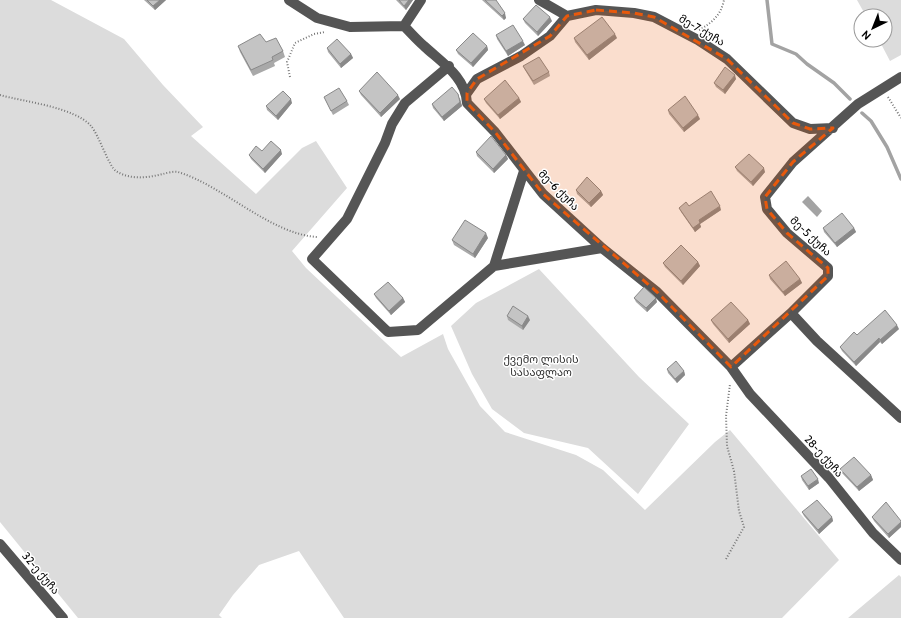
<svg xmlns="http://www.w3.org/2000/svg" width="901" height="618" font-family="Cabin,'Noto Sans Georgian',sans-serif">
	<rect width="100%" height="100%" fill="#fff"/>
	<path fill="#dcdcdc" d="M0 0H51L124 39 163 85 203 127 191 136 256 194 302 148 316 141 347 188 292 251 306 268 401 357 443 334 448 349 480 406 505 432 576 455 603 470 645 510 715 442 730 430 839 560 782 618H344L299 551 259 565 233 595 219 615 222 618H78L0 522Z
		M857 0H901V55L890 61 879 40H885V16H866Z
		M539 269 639 377 689 424 638 494 588 448 524 433 492 409 472 374 451 326 476 303Z
		M899 575 901 577V618H848Z"/>
	<path fill="#a3a3a3" d="M808 196 822 211 817 217 802 202Z"/>
	<g fill="none" stroke-linecap="round" stroke-linejoin="round">
		<path stroke="#a3a3a3" stroke-width="3.5" d="M767 0 772 44 796 54 807 64 834 83 850 99
			M862 113 871 121 887 147 901 179"/>
		<path stroke="#777" stroke-width="2" stroke-dasharray="1 2" stroke-linecap="butt" d="M699 30C712 23 721 15 724 0
			M290 77 287 62 295 43 314 34 325 32
			M0 95C25 102 74 107 91 126 99 135 109 167 116 171 130 180 147 178 163 174 167 173 173 171 178 172 224 186 270 234 317 237
			M888 97 901 118
			M726 559 744 527 739 511 734 471 727 446 726 416 730 384"/>
		<path stroke="#555" stroke-width="10" d="M289 0 317 18 350 27 404 26C411 33 417 40 424 46 441 62 466 77 467 103L495 132 543 194 602 248 657 292 731 367 791 313
			M539 0 567 16 596 10 634 13 654 17 698 40 727 59 793 123 810 129 833 128
			M404 26 421 0
			M449 66 405 103 392 124 385 143 347 219 312 259 388 332 418 330 494 266 524 171
			M901 77 858 104 793 162 765 197 767 209 787 233 828 268V276L791 313 817 341 901 418
			M467 93 477 79 521 56 550 36 567 16
			M494 266 602 248
			M731 367 750 394 829 478 873 533 901 560
			M0 544 63 618"/>
	</g>
	<path fill="#a9a9a9" d="M144 0H166L155 10Z
		M396 0H413L406 10Z
		M482 0H496L506 18 504 20Z
		M523 19 552 21 538 36 525 23Z
		M496 35 525 45 508 56 497 39Z
		M574 38H617L589 60 575 42Z
		M266 42 283 51 285 57 274 63 275 66 253 76 240 52 238 46Z
		M487 46 488 50 473 67 458 54 456 50Z
		M327 48 351 54 353 58 341 68 328 52Z
		M523 66 549 72 550 76 534 85 525 70Z
		M736 79 725 94 716 87 714 83Z
		M359 91 400 99 381 117 361 95Z
		M324 97 347 101 349 105 333 115Z
		M460 98 462 106 444 121 433 108 432 104Z
		M519 98 521 102 500 119 486 103 484 99Z
		M292 103 278 120 267 110 266 106Z
		M668 110 700 119 684 132 669 114Z
		M262 151 282 154 265 173 251 159 249 155Z
		M476 152 506 155 508 159 494 173 477 156Z
		M735 167 765 172 753 186 737 171Z
		M576 190 601 191 603 195 591 207 577 194Z
		M689 206 721 210 700 224 701 227 695 232 681 212 679 208Z
		M823 228H854L856 232 837 247 824 232Z
		M488 238 475 258 454 245 452 240Z
		M698 262 700 266 683 285 665 267 663 263Z
		M769 275 800 279 802 283 785 296 770 279Z
		M374 294 403 298 405 302 391 315 376 298Z
		M634 298 657 302 647 312 636 302Z
		M507 316 530 320 523 330 508 320Z
		M711 320H748L750 324 729 343 713 324Z
		M899 329 882 344 880 342 856 366 842 351 840 347 857 335Z
		M667 369 684 371 685 375 677 383 668 373Z
		M840 469 871 475 873 480 859 491 842 473Z
		M801 476 819 483 809 490 802 480Z
		M802 512 832 517 833 521 819 534 804 516Z
		M872 517 901 521V527L889 538 874 521Z"/>
	<path fill="#898989" d="M160 0H166L155 10 153 6Z
		M409 0H413L406 10 404 6Z
		M505 13 506 18 504 20 502 16Z
		M550 17 552 21 538 36 537 32Z
		M615 34 617 38 589 60 587 55Z
		M523 41 525 45 508 56 506 51Z
		M487 46 488 50 473 67 471 63Z
		M351 54 353 58 341 68 340 64Z
		M735 75 736 79 725 94 723 90Z
		M458 94 462 106 444 121 442 117Z
		M398 95 400 99 381 117 380 113Z
		M519 98 521 102 500 119 498 115Z
		M291 99 292 103 278 120 276 116Z
		M698 115 700 119 684 132 683 128Z
		M281 150 282 154 265 173 263 169Z
		M506 155 508 159 494 173 493 169Z
		M764 168 765 172 753 186 751 182Z
		M601 191 603 195 591 207 589 203Z
		M720 206 721 210 700 224 701 227 695 232 693 228 699 220Z
		M854 228 856 232 837 247 835 243Z
		M486 233 488 238 475 258 473 254Z
		M698 262 700 266 683 285 681 281Z
		M800 279 802 283 785 296 783 292Z
		M403 298 405 302 391 315 389 311Z
		M656 298 657 302 647 312 646 308Z
		M528 316 530 320 523 330 522 326Z
		M748 320 750 324 729 343 728 339Z
		M897 325 899 329 882 344 880 340Z
		M879 338 880 342 856 366 854 362Z
		M684 371 685 375 677 383 675 379Z
		M871 475 873 480 859 491 857 487Z
		M818 479 819 483 809 490 808 486Z
		M832 517 833 521 819 534 818 530Z
		M901 522V527L889 538 888 534Z"/>
	<path fill="#c4c4c4" stroke="#898989" d="M147 0H160L153 6Z
		M399 0H409L404 6Z
		M485 0H496L505 13 502 16Z
		M536 5 550 17 537 32 523 19Z
		M602 17 615 34 587 55 574 38Z
		M513 25 523 41 506 51 496 35Z
		M473 33 487 46 471 63 456 50Z
		M260 34 266 42 276 38 283 51 272 57 273 60 251 70 238 46Z
		M337 39 351 54 340 64 327 48Z
		M539 57 549 72 533 81 523 66Z
		M725 67 735 75 723 90 714 83Z
		M377 72 398 95 380 113 359 91Z
		M505 80 519 98 498 115 484 99Z
		M452 87 458 94 460 102 442 117 432 104Z
		M339 88 347 101 331 111 324 97Z
		M283 91 291 99 276 116 266 106Z
		M685 96 698 115 683 128 668 110Z
		M491 136 506 155 493 169 476 152Z
		M271 141 281 150 263 169 249 155 256 146 262 151Z
		M749 154 764 168 751 182 735 167Z
		M587 177 601 191 589 203 576 190Z
		M711 191 720 206 699 220 700 223 693 228 679 208 686 202 689 206Z
		M842 213 854 228 835 243 823 228Z
		M465 220 486 233 473 254 452 240Z
		M681 245 698 262 681 281 663 263Z
		M786 261 800 279 783 292 769 275Z
		M388 282 403 298 389 311 374 294Z
		M644 287 656 298 646 308 634 298Z
		M731 302 748 320 728 339 711 320Z
		M513 306 528 316 522 326 507 316Z
		M885 310 897 325 880 340 879 338 854 362 840 347 854 332 857 335Z
		M676 361 684 371 675 379 667 369Z
		M854 457 871 475 857 487 840 469Z
		M811 469 818 479 808 486 801 476Z
		M817 500 832 517 818 530 802 512Z
		M886 502 901 521V522L888 534 872 517Z"/>
	<path fill="#e8590c" fill-opacity="0.2" stroke="#e8590c" stroke-width="3" stroke-dasharray="8 5" stroke-linejoin="round" d="M596 10 634 13 654 17 727 59 793 123 810 129 833 128 793 162 765 197 767 209 787 233 828 268V276L731 367 657 292 543 194 495 132 467 103V93L477 79 550 36 567 16Z"/>
	<g text-anchor="middle" dominant-baseline="central" stroke-width="3" stroke-linejoin="round" paint-order="stroke">
		<g font-size="11" fill="#000" stroke="#fff">
			<text transform="translate(702 30) rotate(30)">მე-7 ქუჩა</text>
			<text transform="translate(559 190) rotate(45)">მე-6 ქუჩა</text>
			<text transform="translate(811 236) rotate(43)">მე-5 ქუჩა</text>
			<text transform="translate(824 456) rotate(48)">28-ე ქუჩა</text>
			<text transform="translate(41 573) rotate(50)">32-ე ქუჩა</text>
		</g>
		<g font-size="11" fill="#333" stroke="#fff">
			<text x="541" y="359">ქვემო ლისის<tspan x="541" dy="13">სასაფლაო</tspan></text>
		</g>
	</g>
	<g transform="translate(873 28) rotate(223)"><circle r="19" fill="#ffffff" stroke="#999999"/>
	<path d="M0-3L7 15L0 10L-7 15Z" fill="#000000"/>
	<text y="-6" font-size="11" font-weight="bold" text-anchor="middle" fill="#000000">N</text>
	</g>
</svg>
